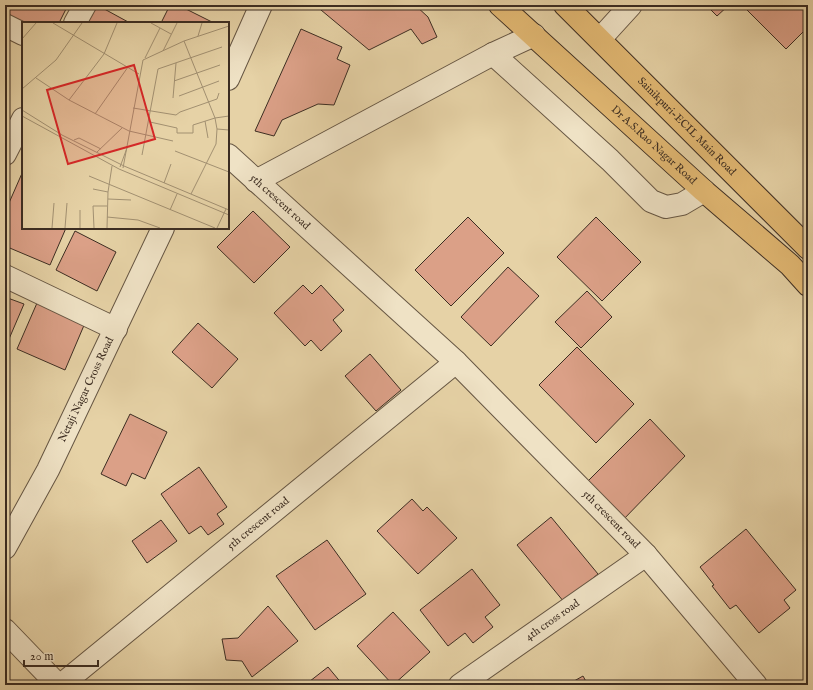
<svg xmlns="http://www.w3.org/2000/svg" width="813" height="690" font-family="'IM FELL English',serif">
	<rect width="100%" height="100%" fill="#e6d2a6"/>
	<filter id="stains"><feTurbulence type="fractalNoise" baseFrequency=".005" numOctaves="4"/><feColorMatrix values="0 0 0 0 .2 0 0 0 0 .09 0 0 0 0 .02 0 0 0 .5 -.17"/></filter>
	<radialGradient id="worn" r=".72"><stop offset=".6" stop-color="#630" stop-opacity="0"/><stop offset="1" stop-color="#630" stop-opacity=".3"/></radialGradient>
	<path fill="#dba087" stroke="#3c2d22" d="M5 5H68L59 23H26L5 13Z
		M97 5 130 23H87Z
		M170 5H178L214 23H161Z
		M315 5H415L428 17 437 37 422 44 411 29 369 50Z
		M706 5H729L717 16Z
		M742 5H808V27L786 49Z
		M301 29 342 47 337 59 350 65 334 105 318 104 282 120 274 136 255 131Z
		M23 171V228H66L50 265 5 246V212Z
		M253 211 290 247 254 283 217 247Z
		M468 217 504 253 451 306 415 270Z
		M596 217 641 262 602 301 557 257Z
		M75 231 116 252 97 291 56 270Z
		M508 267 539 296 491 346 461 317Z
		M303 285 312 294 321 285 344 310 333 320 342 331 321 351 311 340 305 346 274 313Z
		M587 291 612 317 581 348 555 322Z
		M5 297 24 304 6 346 5 345Z
		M37 303 85 323 65 370 17 349Z
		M198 323 238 359 212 388 172 352Z
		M577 347 634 404 596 443 539 385Z
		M370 354 401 390 376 411 345 376Z
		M130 414 167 432 145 479 132 473 126 486 101 474Z
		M650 419 685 456 621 522 584 485Z
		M199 467 227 507 217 514 224 524 208 535 201 526 189 534 161 494Z
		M412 499 423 511 427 507 457 538 418 574 377 531Z
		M551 517 598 574 564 602 517 545Z
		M161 520 177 541 147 563 132 541Z
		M746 529 796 590 784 600 790 608 759 633 736 605 730 609 712 586 714 585 700 567Z
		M327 540 366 594 315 630 276 576Z
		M472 569 500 605 485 617 493 627 473 643 465 633 448 646 420 610Z
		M268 606 298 641 252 677 242 661 226 660 222 639 238 638Z
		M393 612 430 652 393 685 357 646Z
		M328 667 343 685H305Z
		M583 676 588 685H567Z"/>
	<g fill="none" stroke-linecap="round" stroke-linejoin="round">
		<defs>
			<g id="minor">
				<path d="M75 23 85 5"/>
				<path d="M5 25 23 34"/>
				<path d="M600 39 631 5"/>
				<path d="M493 54 610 160 651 201 666 207 682 204 704 191"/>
				<path d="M228 79 261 5"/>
				<path d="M5 154 23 119"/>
				<path id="s1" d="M228 155 456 362 646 555 756 685"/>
				<path d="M256 181 493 54 534 35"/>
				<path d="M5 276 116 329"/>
				<path id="s2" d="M5 548 48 470 163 228"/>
				<path d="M5 630 58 685"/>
				<path id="s3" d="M61 685 456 362"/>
				<path id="s4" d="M460 685 646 555"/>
			</g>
			<g id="major">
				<path id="s5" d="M500 5 704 191 790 265 808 285"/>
				<path id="s6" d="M565 5 808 248"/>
			</g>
		</defs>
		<use href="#minor" stroke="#665643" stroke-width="24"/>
		<use href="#major" stroke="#3c2d22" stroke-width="24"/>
		<use href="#minor" stroke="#efe2c5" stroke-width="22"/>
		<use href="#major" stroke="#e3b973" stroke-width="22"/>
	</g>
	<g text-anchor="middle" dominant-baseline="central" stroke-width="3" stroke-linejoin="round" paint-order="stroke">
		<g font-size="11" fill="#3c2d22" stroke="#efe2c5">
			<text stroke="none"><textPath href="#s6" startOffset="172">Sainikpuri-ECIL Main Road</textPath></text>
			<text stroke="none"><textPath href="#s5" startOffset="208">Dr A.S.Rao Nagar Road</textPath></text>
			<text stroke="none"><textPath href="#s1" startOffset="70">5th crescent road</textPath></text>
			<text stroke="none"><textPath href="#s2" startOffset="178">Netaji Nagar Cross Road</textPath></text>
			<text stroke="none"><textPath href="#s1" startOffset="529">5th crescent road</textPath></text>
			<text stroke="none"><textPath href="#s3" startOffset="255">5th crescent road</textPath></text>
			<text stroke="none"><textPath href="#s4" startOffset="113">4th cross road</textPath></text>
		</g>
	</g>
	<g transform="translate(22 22)">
		<rect width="207" height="207" fill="#e6d2a6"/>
		<path fill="none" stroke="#a29071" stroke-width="1" d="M31 1 117 52M129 1 149 12M176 14 180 1M0 17 14 1M141 29 155 1M123 36 138 6M14 56 47 78 107 109 151 119M152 59 198 43M0 67 34 38 60 1M157 74 197 59M151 76 154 41M47 78 82 32 95 1M111 86 154 93 158 90 195 77 197 71M0 88 40 113 102 144 207 188M73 92 106 45M0 94 97 147 207 193M207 94 193 96 195 107 207 108M183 99 186 116M128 100 155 106V111H171V103L193 96 162 19M52 118 57 116 79 127M153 129 207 150M75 130 100 106M120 133 136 47 200 25M98 145 105 126M101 146 121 38 162 19 207 4M67 154 193 206M142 161 149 142M71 167 86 170M169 172 194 122 195 107M86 177 109 178M148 188 155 172M85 195 116 198 138 206M30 206 32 181M43 206 45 181M58 206V188M72 206 71 184H85M85 206 86 170 90 144M195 206 204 187"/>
		<path fill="#d62828" fill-opacity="0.15" stroke="#d62828" stroke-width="2" d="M112 43 133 117 46 142 25 68Z"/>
		<rect width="207" height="207" fill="none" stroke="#3c2d22" stroke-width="2"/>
	</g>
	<rect width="813" height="690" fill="none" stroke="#e6d2a6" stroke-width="20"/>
	<rect x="6" y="6" width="801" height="678" fill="none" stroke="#3c2d22" stroke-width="2"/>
	<rect x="10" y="10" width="793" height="670" fill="none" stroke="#3c2d22"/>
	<path d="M24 660v6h74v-6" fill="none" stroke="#3c2d22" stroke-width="2"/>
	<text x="30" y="660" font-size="12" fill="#3c2d22" stroke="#efe2c5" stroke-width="3" paint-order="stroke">20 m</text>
	<rect width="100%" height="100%" filter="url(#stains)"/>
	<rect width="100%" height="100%" fill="url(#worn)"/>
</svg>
